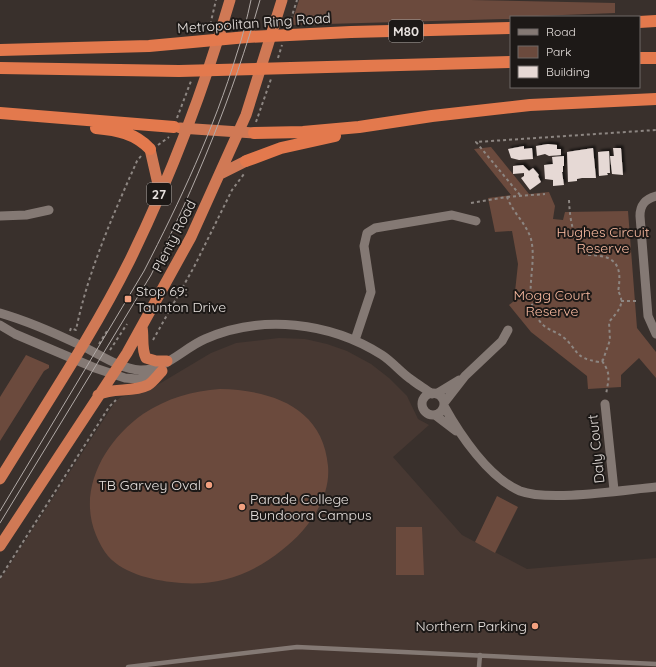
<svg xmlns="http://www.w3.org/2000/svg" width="656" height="667" font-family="Quicksand,sans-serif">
	<defs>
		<filter id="shadow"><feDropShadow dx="2.5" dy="-2.5" stdDeviation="1" flood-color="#0009"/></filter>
	</defs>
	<rect width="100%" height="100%" fill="#39302c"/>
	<path fill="#473832" d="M279 338 305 339 327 344 347 351 371 364 389 378 407 396 418 419 429 425 393 457 462 535 527 569 656 558V667H0V580L115 402 121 397 149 390 211 353 236 343Z"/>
	<path fill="#6b4a3d" d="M299 0H470L615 3V13L511 17V19H504L291 25Z
		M491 147 529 194 549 192 555 206 553 219 563 220 565 212 628 211 637 328 656 352V378L639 358 621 375V387L588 389 587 376 531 332 509 305 514 301 518 264 512 231 495 232 488 198 511 195 474 149Z
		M26 355 49 365V368L44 371 39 379 0 441V397Z
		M220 389C271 390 323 407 328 466 331 499 307 531 282 550 253 574 218 586 181 583 156 581 125 575 108 556 103 550 99 542 96 535 77 489 105 441 143 414 167 398 193 391 220 389Z
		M497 496 518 507 495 553 475 542Z
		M396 527H422L424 575H396Z"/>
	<path fill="#e6d9d5" filter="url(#shadow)" d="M548 144 557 145V149H561V155L549 156 545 154 537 156 536 146Z
		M524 146V149L532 148 533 159 519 160 511 158 508 149Z
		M593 148 596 178H582L577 179V181L568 182 567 152Z
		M613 148H621L623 175 612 174 610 156H614Z
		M609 151 610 173H607L608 175 599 176 598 152Z
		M564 156V166H563V172H562L564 185 553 186V180L545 179 544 165 553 164 552 157Z
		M523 165 529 171 533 168 539 175 538 176 541 182 530 190 521 178 524 176V173L513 174V166Z"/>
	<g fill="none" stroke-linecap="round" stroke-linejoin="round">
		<path stroke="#8d8682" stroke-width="2" stroke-dasharray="3 3" stroke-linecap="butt" d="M289 25 297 0
			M209 30 216 0
			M278 58 282 45
			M177 118 191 81
			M256 122 271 79
			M158 145 169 137
			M520 195 476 142 656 130
			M507 197 545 194
			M569 200C570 222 573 238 587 255 615 255 623 264 618 292
			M471 203 507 197C513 213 526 223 531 239 538 268 520 299 542 324 548 330 557 332 563 337 579 350 573 358 599 362L603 360 610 340 609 322C618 311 626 304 618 291
			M621 301H638
			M70 331 71 328 76 330C88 271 113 215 137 161L141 156
			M153 340 194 267 232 190 244 174
			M99 344 107 331
			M110 350 127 324
			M602 361C612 375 608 380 606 395
			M0 578 97 426 109 407 116 400"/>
		<path stroke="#847974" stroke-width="4.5" d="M128 667 297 647 656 664
			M479 667 480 655"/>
		<path stroke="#847974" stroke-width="9" d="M656 196C645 199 640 205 640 216L648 316 656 334
			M0 216 26 215 49 210
			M0 313C28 321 55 333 82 346 99 354 120 369 140 370 164 371 184 348 205 339 262 314 330 322 382 355 393 362 401 373 412 380 418 385 426 389 432 394
			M0 325 15 334 95 368 125 378 137 379 160 372
			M355 340 371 292 364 246 367 233 375 228 452 215 476 221
			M422 404a11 11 0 1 1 22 0a11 11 0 1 1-22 0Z
			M436 394 459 380
			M444 403 465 376 502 341 508 330
			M605 404 614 490
			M444 406C460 435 489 478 520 491 549 502 623 490 656 487
			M435 415 456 431"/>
		<path stroke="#d07955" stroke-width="11" d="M180 128 254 133
			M150 149 160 193
			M222 173 246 161
			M142 327C144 337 141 348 146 358L156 361H167
			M98 395C113 387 132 393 148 385 153 382 157 376 162 371
			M0 479C44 407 92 336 130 260 171 176 204 89 230 0
			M0 546 127 353 191 237 246 115 282 0"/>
		<path stroke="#e3794d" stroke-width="12" d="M639 22 656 21
			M0 50 149 46 247 37 351 32 511 28
			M639 58H656
			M0 68 179 71 511 62
			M0 113 174 127
			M96 128C117 130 135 133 150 149
			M254 133 303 132 359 127 432 116 530 105 656 99
			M246 161 281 148 335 136"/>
		<path stroke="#b1aaa7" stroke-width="1" d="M0 511 144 271C180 201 214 129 237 53 243 36 247 18 251 0
			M0 523 151 275C196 184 232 98 260 0"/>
	</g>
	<g fill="#f2a07f" stroke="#1d1917" stroke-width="1.5">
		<rect x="124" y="295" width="8" height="8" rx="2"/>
		<circle cx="209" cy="485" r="4"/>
		<circle cx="242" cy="507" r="4"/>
		<circle cx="535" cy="626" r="4"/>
	</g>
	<g text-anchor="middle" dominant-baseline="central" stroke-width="4" stroke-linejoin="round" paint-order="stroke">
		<g fill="#1d1917" stroke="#aaa5a2" stroke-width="1">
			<rect x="389" y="20" width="34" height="22" rx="3"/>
			<rect x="147" y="183" width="24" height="22" rx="3"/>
		</g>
		<g font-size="13" font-weight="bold" fill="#e7e1de">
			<text x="406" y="31">M80</text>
			<text x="159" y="194">27</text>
		</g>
		<g font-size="14" fill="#e7e1de" stroke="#1d1917">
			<text transform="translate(254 23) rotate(-4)">Metropolitan Ring Road</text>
			<text transform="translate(174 236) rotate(-63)">Plenty Road</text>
			<text transform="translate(596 449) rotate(-96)">Daly Court</text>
		</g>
		<g font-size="14" fill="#fcbca2" stroke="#1d1917">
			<text x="603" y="232">Hughes Circuit<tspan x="603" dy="16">Reserve</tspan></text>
			<text x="552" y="295">Mogg Court<tspan x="552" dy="16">Reserve</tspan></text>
		</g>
		<g font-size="14" fill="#e7e1de" stroke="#1d1917" text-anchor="start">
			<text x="136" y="291">Stop 69:<tspan x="136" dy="16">Taunton Drive</tspan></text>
			<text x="201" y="485" text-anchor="end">TB Garvey Oval</text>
			<text x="250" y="499">Parade College<tspan x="250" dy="16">Bundoora Campus</tspan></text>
			<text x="527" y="626" text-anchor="end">Northern Parking</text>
		</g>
	</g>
	<rect x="510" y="16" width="130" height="72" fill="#1d1917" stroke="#6e6967"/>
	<rect x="518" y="29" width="20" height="6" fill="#847974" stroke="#6e6967"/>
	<text x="546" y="36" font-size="12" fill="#e7e1de">Road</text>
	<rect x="518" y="46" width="20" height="12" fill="#6b4a3d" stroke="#6e6967"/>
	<text x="546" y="56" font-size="12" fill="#e7e1de">Park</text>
	<rect x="518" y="66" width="20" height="12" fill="#e6d9d5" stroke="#6e6967"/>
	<text x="546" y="76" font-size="12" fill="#e7e1de">Building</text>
</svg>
